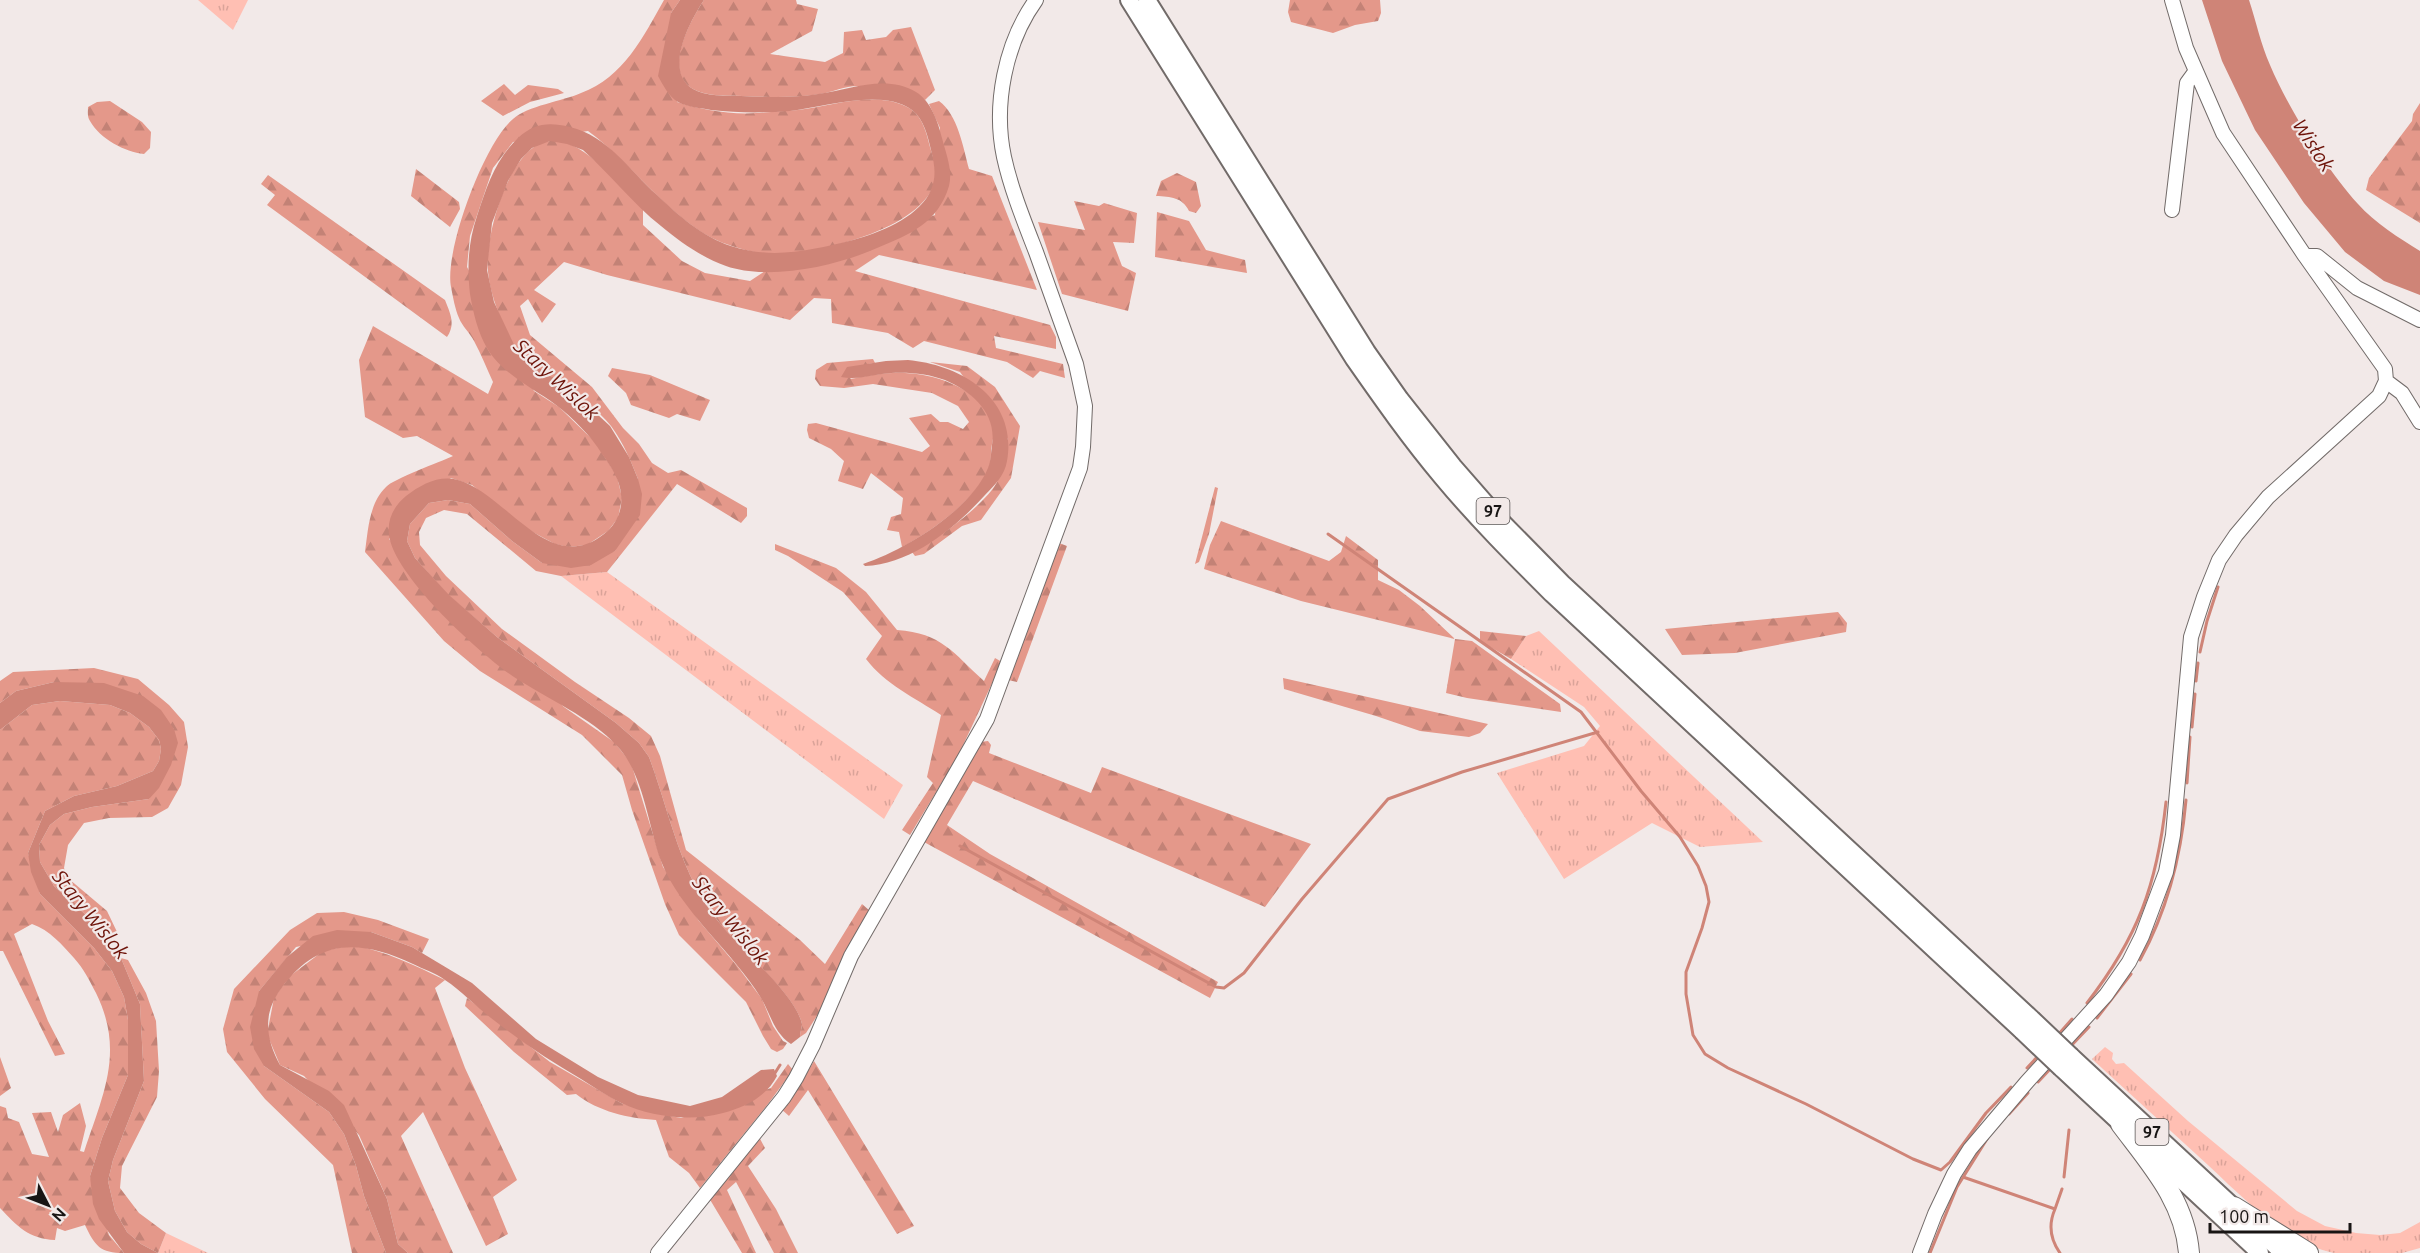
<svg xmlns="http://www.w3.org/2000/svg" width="2420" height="1253" font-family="Ubuntu,sans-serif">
	<defs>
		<pattern id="grass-tufts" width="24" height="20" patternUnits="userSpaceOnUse" patternTransform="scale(1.5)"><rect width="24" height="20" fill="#ffbfb3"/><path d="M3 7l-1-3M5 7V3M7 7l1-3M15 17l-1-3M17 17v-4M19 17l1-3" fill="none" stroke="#daa399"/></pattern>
		<pattern id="forest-firs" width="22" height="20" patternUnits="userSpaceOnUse" patternTransform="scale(1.5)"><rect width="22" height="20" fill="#e4988a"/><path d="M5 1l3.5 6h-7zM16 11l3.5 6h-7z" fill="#c38276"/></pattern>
	</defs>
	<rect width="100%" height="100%" fill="#f2e9e8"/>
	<path fill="url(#grass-tufts)" d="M198 0H248L233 30Z
		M607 572 903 785 884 819 561 576Z
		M1539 631 1763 842 1700 847 1652 823 1564 879 1497 773 1584 746 1600 726 1584 707 1511 659 1526 636Z
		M2105 1047 2113 1053 2112 1059 2116 1064 2124 1063 2188 1121 2297 1211 2325 1226 2356 1233 2380 1235 2400 1233 2420 1222V1248L2402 1253H2334C2283 1243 2235 1189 2197 1155 2162 1123 2127 1091 2092 1059Z
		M166 1233 208 1253H158Z"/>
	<path fill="url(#forest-firs)" d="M664 0H680L671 13 677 102C702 110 731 115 757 113 771 112 785 111 798 110 833 106 876 90 909 108 922 115 927 134 930 147 932 155 937 166 936 174 933 228 815 255 772 254 760 254 744 250 732 246 678 231 634 164 588 131L513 142 493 168 470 236 467 267 534 391 559 407 595 442 617 476 622 498 618 518 608 531 587 545 568 547 555 544 527 529 472 485 451 478 389 539 564 707 614 742 631 763 663 867 699 921 738 967 762 999 773 1026 783 1041 787 1043 783 1049 777 1052 771 1049 763 1036 746 1002 679 935 665 904 632 810 622 775 582 735 480 671 444 641 365 552C368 531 369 503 386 487 393 479 440 462 453 456L417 436 403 438 365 417 359 360 373 326 488 394 493 382C487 369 481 354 474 341 470 333 462 326 459 318 455 309 453 297 451 287 444 251 484 143 513 119 527 106 563 101 581 93 624 77 643 37 664 0Z
		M704 0H796L797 4 818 9 812 31 770 54 825 62 843 53 844 32 862 30 866 40 886 37 893 30 911 27 935 90 925 100C911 87 880 86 860 86 847 85 833 92 820 94 795 98 768 97 742 96 727 95 707 97 693 89 662 72 690 21 704 0Z
		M1290 0H1380L1381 13 1378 21 1355 25 1333 33 1291 22 1288 12Z
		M504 84 515 95 528 85 558 89 564 93 530 102 503 116 481 101Z
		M110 101 142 122 151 132 150 148 144 154C125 152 100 139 90 121 87 117 88 111 88 107L97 102Z
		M939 101C958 115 963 147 969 169L992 176 1037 290 879 255 855 271 1050 325 1056 337V349L994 336 996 348 1063 364 1065 378 1040 371 1033 378 1007 362 924 341 913 348 888 333 832 323 831 299 814 298 790 320 607 275 564 262 534 290 556 304 542 323 528 299 520 306 530 335 592 387 623 428 639 444 652 463 668 473 681 470 747 508V516L741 523 677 484 607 572 561 576 536 571 467 514 444 510 426 518 419 532 420 545 446 576 502 629 575 682 629 718 651 736 660 756 686 850 800 940 825 964 862 904 870 911 829 997 806 1033 800 1037C800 1033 802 1027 802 1024 795 993 738 948 718 921 680 874 670 813 649 757L639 743 616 723 497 637 448 595 415 558 407 541 410 524 429 503 448 500 470 504 512 541 542 563 615 551 638 479C631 461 623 442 611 426 586 395 546 380 519 352 513 346 509 336 505 328 497 311 490 291 488 272 484 238 509 144 550 141 583 137 622 188 643 209V225L682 261 705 273 750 281 765 271 786 270 935 215 940 128 929 104Z
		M2420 103V223L2366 190 2369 178 2412 121 2413 114Z
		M416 169 459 202 460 209 450 227 411 196Z
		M1177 173 1196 182 1201 206 1196 213 1189 211C1182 197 1171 197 1156 196L1161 181Z
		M268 175 445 300C450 313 456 324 447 337L267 205 275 195 261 184Z
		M1074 201 1099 206 1104 203 1137 213 1134 243 1113 242 1122 266 1136 273 1128 311 1062 294 1038 222 1085 230Z
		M1157 212 1189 221 1206 250 1245 260 1247 273 1155 257Z
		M873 359 875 363 868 364 850 379C868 376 886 372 905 373 939 374 989 392 993 431 994 437 992 444 991 449 991 455 991 462 989 468 976 500 932 531 902 547L899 532 887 530 891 517 901 514 903 498 871 473 863 489 838 481 844 461 831 449 809 438 807 430 808 424 816 423 922 452 930 446 909 418 931 414 940 422H948L963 429 969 422 958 406 932 393 873 384 844 388 820 386 815 379 816 370 827 363Z
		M930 362 967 366 995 387 1020 426 1011 478 981 520 962 526 924 554 915 556 912 552C934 542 988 503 998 480 1004 468 1005 452 1008 439L960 372Z
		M612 368 650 375 710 400 700 421 677 414 669 418 631 405 626 393 608 376Z
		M1215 487 1218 488 1217 493 1209 534 1199 562 1195 564Z
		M1221 521 1329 561 1341 552 1346 536 1378 560V580L1399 590 1420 606 1455 639 1472 641 1560 704 1561 712 1467 698 1446 693 1455 639 1301 601 1204 569 1210 545Z
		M1059 543 1067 546 1017 682 1008 680Z
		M775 544 836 568 866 592 897 630C942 633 953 653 984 681L995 658 1002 662 958 756 910 835 902 830 933 783 927 777 941 715C915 698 885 684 866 659L882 636 843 592 788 556 775 550Z
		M1838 612 1847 623 1846 632 1735 653 1682 655 1665 629Z
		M1480 631 1526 636 1511 659 1480 641Z
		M94 668 138 679 169 705 184 722 188 747 181 785 168 808 152 817 109 818 84 823 68 845 64 868 69 879 107 911 118 934 108 943 87 916 54 886 40 862 39 845 50 825 64 814 92 807 149 799 174 729 54 682 16 691 0 703V681L13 672Z
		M1283 678 1488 724 1480 733 1469 737 1420 731 1376 716 1284 689Z
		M60 701 110 705 130 713 149 727 159 740 161 749 159 761 153 771 117 786 74 796 45 811 28 853 40 894 94 948 112 971 124 997 128 1020V1075L102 1138 90 1176 109 1235 124 1253C100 1253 95 1246 85 1225L65 1231 57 1228 55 1240C29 1239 17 1226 0 1208V1106L6 1108 8 1118 19 1122 32 1154 49 1157 32 1113 51 1112 58 1132 63 1115 80 1103 86 1126 80 1151 84 1152C103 1094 125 1052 96 993 89 980 84 969 74 958 62 945 50 930 32 924L14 934 48 1021 65 1054 55 1056 3 951H0V730L32 705Z
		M988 741 991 745 989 753 1091 793 1102 767 1311 844 1265 907 973 781 947 825 990 854 1218 982 1210 998 924 842 980 742Z
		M344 912 378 920 429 939 422 953 412 947 371 932 296 947 259 991 264 1066 329 1112 344 1134 356 1166 364 1196 386 1253H352L333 1165 265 1099 227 1052 223 1029 234 989 290 930 317 913Z
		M352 945C386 951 414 965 445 980L435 988 465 1068 517 1180 493 1197 508 1234 486 1246 423 1112 401 1136 453 1253H408L398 1244 387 1199 359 1135 304 1076 280 1065 267 1034 274 998 290 976 323 951Z
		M121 958 128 960 146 993 156 1021 159 1071 157 1097 122 1166 120 1188 139 1213 166 1233 158 1253 141 1244 127 1232 115 1211 108 1181 113 1160 144 1081 140 1004Z
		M467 998 550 1062 621 1103 646 1111 681 1118 771 1088 788 1064 793 1070 768 1104 700 1188 689 1173 669 1157 656 1120C628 1118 599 1112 576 1094L567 1095 514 1052 465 1006Z
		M0 1057 11 1088 0 1096Z
		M814 1061 914 1226 897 1234 808 1090 789 1116 780 1108 804 1078Z
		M758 1135 765 1148 748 1166 776 1209 798 1253H774L736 1182 727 1190 756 1253H742L709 1198Z"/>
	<path fill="#cf8477" d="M680 0H704C690 21 663 71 693 89 706 97 726 95 741 96 767 97 793 98 818 94 850 90 885 74 916 92 931 101 938 122 942 138 946 154 953 170 949 186 938 223 909 235 877 248 837 266 769 281 726 266 703 258 680 242 661 226 633 204 610 174 583 150L567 144 550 141 532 148 521 159 508 181 492 223 487 270 494 302 517 351 584 402 610 426 629 457 638 479 642 494 640 515 615 551 591 565 571 568 542 563 512 541 470 504 448 500 429 503 410 524 407 541 415 558 449 595 497 637 616 723 639 743 649 757C670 813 680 874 718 921 738 947 795 993 802 1024 802 1027 800 1033 800 1037L791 1044C774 1033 771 1015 761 998 734 953 680 911 661 861 648 826 644 774 617 746 592 718 546 698 514 677 480 654 394 576 389 535 387 519 394 506 406 496 422 484 439 475 458 480 506 493 549 578 604 534 616 525 623 510 621 495 620 479 611 467 602 454 591 436 573 418 556 405 533 388 502 374 487 348 478 333 473 312 470 294 467 267 468 243 477 216 487 186 495 160 518 138 534 123 549 122 570 127 608 136 629 170 657 195 678 215 703 237 731 246 773 260 812 250 853 240 879 233 916 218 929 194 937 178 935 167 931 150 928 137 924 119 912 110 882 88 825 107 790 111 764 113 738 113 711 110 701 108 687 107 678 102 669 97 663 85 658 76L671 13Z
		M2202 0H2249C2256 21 2261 45 2270 65 2288 108 2327 170 2358 204 2375 223 2399 238 2420 251V295L2384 281 2345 252 2304 203 2255 130 2222 61Z
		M908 360C962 365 1018 399 1007 461 1005 475 994 486 985 495 955 528 912 564 865 566L863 564C905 550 971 510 988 468 991 461 991 452 992 445 997 414 973 392 945 380 927 373 901 371 882 374 868 376 855 380 841 377L847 367 886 361Z
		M54 682 104 683 143 696 161 710 174 729 178 743 171 765 159 788 149 799 92 807 64 814 50 825 39 845 40 862 54 886 87 916 121 958 140 1004 144 1081 113 1160 108 1181 115 1211 127 1232 141 1244 158 1253H124L99 1219 93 1204 90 1176 102 1138 128 1075V1020L124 997 112 971 94 948 40 894 31 872 28 853 45 811 74 796 117 786 153 771 159 761 161 749 159 740 149 727 130 713 110 705 60 701 32 705 0 730V703L16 691Z
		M337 930 371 932 412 947 472 983 536 1039 598 1077 638 1095 690 1106 722 1097 761 1070 774 1069 777 1076C766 1097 745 1107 723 1113 690 1122 652 1117 621 1103 607 1096 594 1087 581 1079 550 1061 520 1041 491 1018 475 1006 462 991 445 980 436 973 423 969 413 964 360 939 317 938 281 989 262 1014 266 1039 280 1065L329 1091 344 1105 387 1199 398 1244 408 1253H386L364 1196 356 1166 344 1134 329 1112 264 1066 254 1049 250 1027 259 991 287 957 313 936Z"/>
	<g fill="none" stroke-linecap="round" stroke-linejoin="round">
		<path stroke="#cf8477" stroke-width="3" d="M1328 534 1581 712 1641 791 1680 837 1698 866 1706 886 1709 902 1702 928 1686 972V994L1693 1035 1705 1054 1728 1068 1806 1104 1913 1159 1941 1170 1950 1162 1986 1113 2011 1087
			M2200 652 2207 621 2218 587
			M2196 681 2198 663
			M2192 727 2195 694
			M2187 783 2190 737
			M960 846 1216 987 1224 988 1244 973 1302 899 1388 799 1462 772 1598 732
			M2140 960C2168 909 2181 857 2186 800
			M2087 1003C2138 937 2157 885 2166 802
			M2097 1018 2131 974
			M2057 1036 2072 1019
			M2069 1048 2089 1027
			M2027 1068 2038 1056
			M775 1073 780 1065
			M2038 1082 2053 1066
			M2009 1114 2028 1093
			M1963 1177 2055 1209C2048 1225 2050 1239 2060 1253
			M2064 1177 2069 1130
			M2055 1209 2062 1189
			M1930 1253 1957 1187 1987 1139"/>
		<defs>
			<path id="minor" d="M2172 210 2187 83 2195 72
				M2305 256H2317L2357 288 2420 320
				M2386 381 2402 393 2420 422
				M658 1253 784 1097 796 1078 813 1045 851 956 987 719 1080 468 1083 447 1085 406 1076 364C1063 327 1049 289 1036 252 1024 221 1011 189 1004 157 993 105 1005 43 1036 0
				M1920 1253 1935 1214 1954 1174 1970 1149 2026 1083 2106 995 2129 962 2142 936 2166 872 2173 835 2191 637 2204 597 2219 560 2236 535 2268 497 2379 396 2386 381 2385 369 2305 256 2223 133 2186 48 2172 0"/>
			<path id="major" d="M1129 0 1354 359C1382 399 1410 439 1442 477 1476 518 1514 556 1552 594L2022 1031
				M1147 0 1367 352 1400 399 1453 466 1501 521 1562 583 2032 1019
				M2071 1056 2283 1253
				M2061 1068 2260 1253"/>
			<path id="highway" d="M2121 1124C2151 1164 2185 1201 2189 1253
				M2234 1207 2308 1253"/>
		</defs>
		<use href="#minor" stroke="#726b69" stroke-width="16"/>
		<use href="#major" stroke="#726b69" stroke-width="20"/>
		<use href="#highway" stroke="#726b69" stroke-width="22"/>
		<use href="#minor" stroke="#fff" stroke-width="14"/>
		<use href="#major" stroke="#fff" stroke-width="16"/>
		<use href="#highway" stroke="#fff" stroke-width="20"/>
		<defs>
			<path id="major-bridge" d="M2032 1019 2071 1056
				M2022 1031 2061 1068"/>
		</defs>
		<use href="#major-bridge" stroke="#726b69" stroke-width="20" stroke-linecap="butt"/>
		<use href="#major-bridge" stroke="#fff" stroke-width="16"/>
	</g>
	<g text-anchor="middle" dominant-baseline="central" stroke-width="4.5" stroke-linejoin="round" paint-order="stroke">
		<g fill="#f2e9e8" stroke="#595554" stroke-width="1.5">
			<rect x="1476.5" y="498" width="33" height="26" rx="4.5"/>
			<rect x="2135.5" y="1119" width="33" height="26" rx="4.5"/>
		</g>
		<g font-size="16" font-weight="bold" fill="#181514">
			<text x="1493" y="511">97</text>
			<text x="2152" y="1132">97</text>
		</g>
		<g font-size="20" font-style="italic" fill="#6d1309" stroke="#f2e9e8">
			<text transform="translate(2314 145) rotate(57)">Wisłok</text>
			<text transform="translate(557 379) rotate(43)">Stary Wislok</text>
			<text transform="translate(91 914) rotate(51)">Stary Wislok</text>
			<text transform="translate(731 920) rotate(51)">Stary Wislok</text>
		</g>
	</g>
	<g transform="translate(48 1205) rotate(132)" stroke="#f2e9e8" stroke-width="4.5" paint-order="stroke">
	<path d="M0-4.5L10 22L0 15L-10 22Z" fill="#181514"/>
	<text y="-9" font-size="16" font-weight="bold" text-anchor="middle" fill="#181514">N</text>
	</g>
	<path d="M2210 1223v9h140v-9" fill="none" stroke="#181514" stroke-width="3"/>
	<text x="2219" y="1223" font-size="18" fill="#181514" stroke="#f2e9e8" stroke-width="4.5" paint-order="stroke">100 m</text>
</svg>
